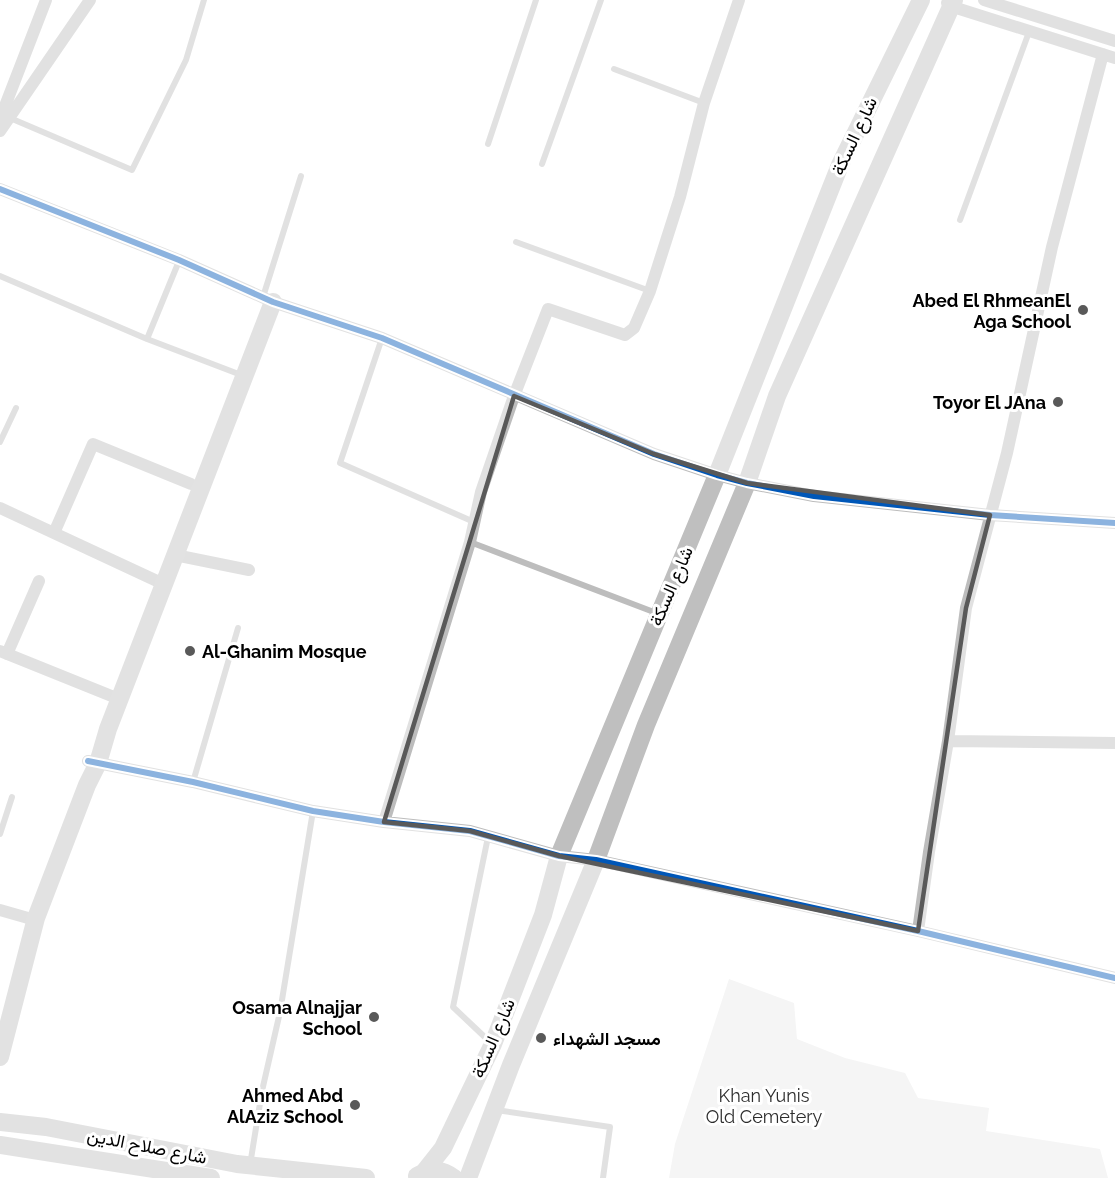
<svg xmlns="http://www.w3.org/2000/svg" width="1115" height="1178" font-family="Raleway,Vazirmatn,sans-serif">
	<rect width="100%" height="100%" fill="#fff"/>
	<path fill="#e8e8e8" d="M729 979 794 1003 797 1039 845 1058 905 1073 918 1098 989 1108 986 1131 1100 1149 1108 1178H669L675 1144Z"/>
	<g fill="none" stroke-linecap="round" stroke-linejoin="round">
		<path stroke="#bdbdbd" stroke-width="6" d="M614 69 704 103
			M10 118 132 170 186 60 204 0
			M488 144 536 0
			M542 164 601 0
			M960 220 1029 32
			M516 242 650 291
			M0 276 147 339 179 261
			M263 297 301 176
			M382 338 340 463 474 522
			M147 339 236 373
			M0 442 16 408
			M470 542 659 614
			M193 782 238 628
			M0 834 12 797
			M488 837 453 1007 490 1042
			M496 1110 610 1127 603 1178
			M250 1165 262 1091 280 1012 313 811"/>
		<path stroke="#bdbdbd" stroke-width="12" d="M984 0 1115 41
			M947 3 950 6 1115 58
			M0 119 46 0
			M0 131 90 0
			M0 189 179 260 273 302 382 338 654 454 717 475 747 483 814 496 990 515 1115 523
			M0 508 157 581
			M54 533 93 444 191 484
			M175 555 249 570
			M0 651 114 697
			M7 654 39 581
			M948 741 1115 743
			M88 761 193 782 313 811 384 822 470 831 559 856 596 860 918 931 1115 978
			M384 822 470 542 481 492 514 396 548 309 625 335 634 328 650 291 680 197 704 103 739 0
			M0 910 28 918
			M918 931 929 852 948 741 966 608 1007 453 1052 247 1103 54"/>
		<path stroke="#bfbfbf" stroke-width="18" d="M0 1057 36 918 87 785 98 763 108 729 273 302
			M0 1122 46 1127 237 1164 366 1178
			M0 1145 211 1178
			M424 1172 443 1148 493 1044 543 915 559 856 717 475 840 165 921 0
			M417 1176C430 1168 443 1169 454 1178
			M468 1178 511 1065 596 860 646 725 747 483 777 396 954 0"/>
		<defs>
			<path id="cycleway" d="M0 189 179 260 273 302 382 338 654 454 717 475 747 483 814 496 990 515 1115 523
				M88 761 193 782 313 811 384 822 470 831 559 856 596 860 918 931 1115 978"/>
		</defs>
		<use href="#cycleway" stroke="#fff" stroke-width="10"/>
		<use href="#cycleway" stroke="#0057b8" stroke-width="6"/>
	</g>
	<path d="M0 0H1115V1178H0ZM514 396 654 454 747 483 990 515 966 608 918 931 559 856 470 831 384 822Z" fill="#fff" fill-opacity=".55" fill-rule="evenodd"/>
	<path fill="none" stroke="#595959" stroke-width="4.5" stroke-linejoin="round" d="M514 396 654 454 747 483 990 515 966 608 918 931 559 856 470 831 384 822Z"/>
	<g fill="#595959" stroke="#fff" stroke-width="2">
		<circle cx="1083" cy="310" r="6"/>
		<circle cx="1058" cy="402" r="6"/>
		<circle cx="190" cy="651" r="6"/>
		<circle cx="374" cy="1017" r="6"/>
		<circle cx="541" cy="1038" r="6"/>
		<circle cx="355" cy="1105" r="6"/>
	</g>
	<g text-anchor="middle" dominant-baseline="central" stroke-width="6" stroke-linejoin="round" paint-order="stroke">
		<g font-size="18" fill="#000" stroke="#fff">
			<text transform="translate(854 136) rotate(-65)">شارع السكة</text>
			<text transform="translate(671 586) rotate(-67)">شارع السكة</text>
			<text transform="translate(493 1038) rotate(-67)">شارع السكة</text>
			<text transform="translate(147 1146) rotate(11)">شارع صلاح الدين</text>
		</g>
		<g font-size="18" font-weight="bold" fill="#000" stroke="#fff" text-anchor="end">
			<text x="1071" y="300">Abed El RhmeanEl<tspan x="1071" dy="21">Aga School</tspan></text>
			<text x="1046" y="402">Toyor El JAna</text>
			<text x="202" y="651" text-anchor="start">Al-Ghanim Mosque</text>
			<text x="362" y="1007">Osama Alnajjar<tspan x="362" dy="21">School</tspan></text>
			<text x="553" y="1038" text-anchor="start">مسجد الشهداء</text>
			<text x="343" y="1095">Ahmed Abd<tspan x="343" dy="21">AlAziz School</tspan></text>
		</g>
		<g font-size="18" fill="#2d2d2d" stroke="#fff">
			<text x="764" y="1095">Khan Yunis<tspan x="764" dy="21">Old Cemetery</tspan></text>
		</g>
	</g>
</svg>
